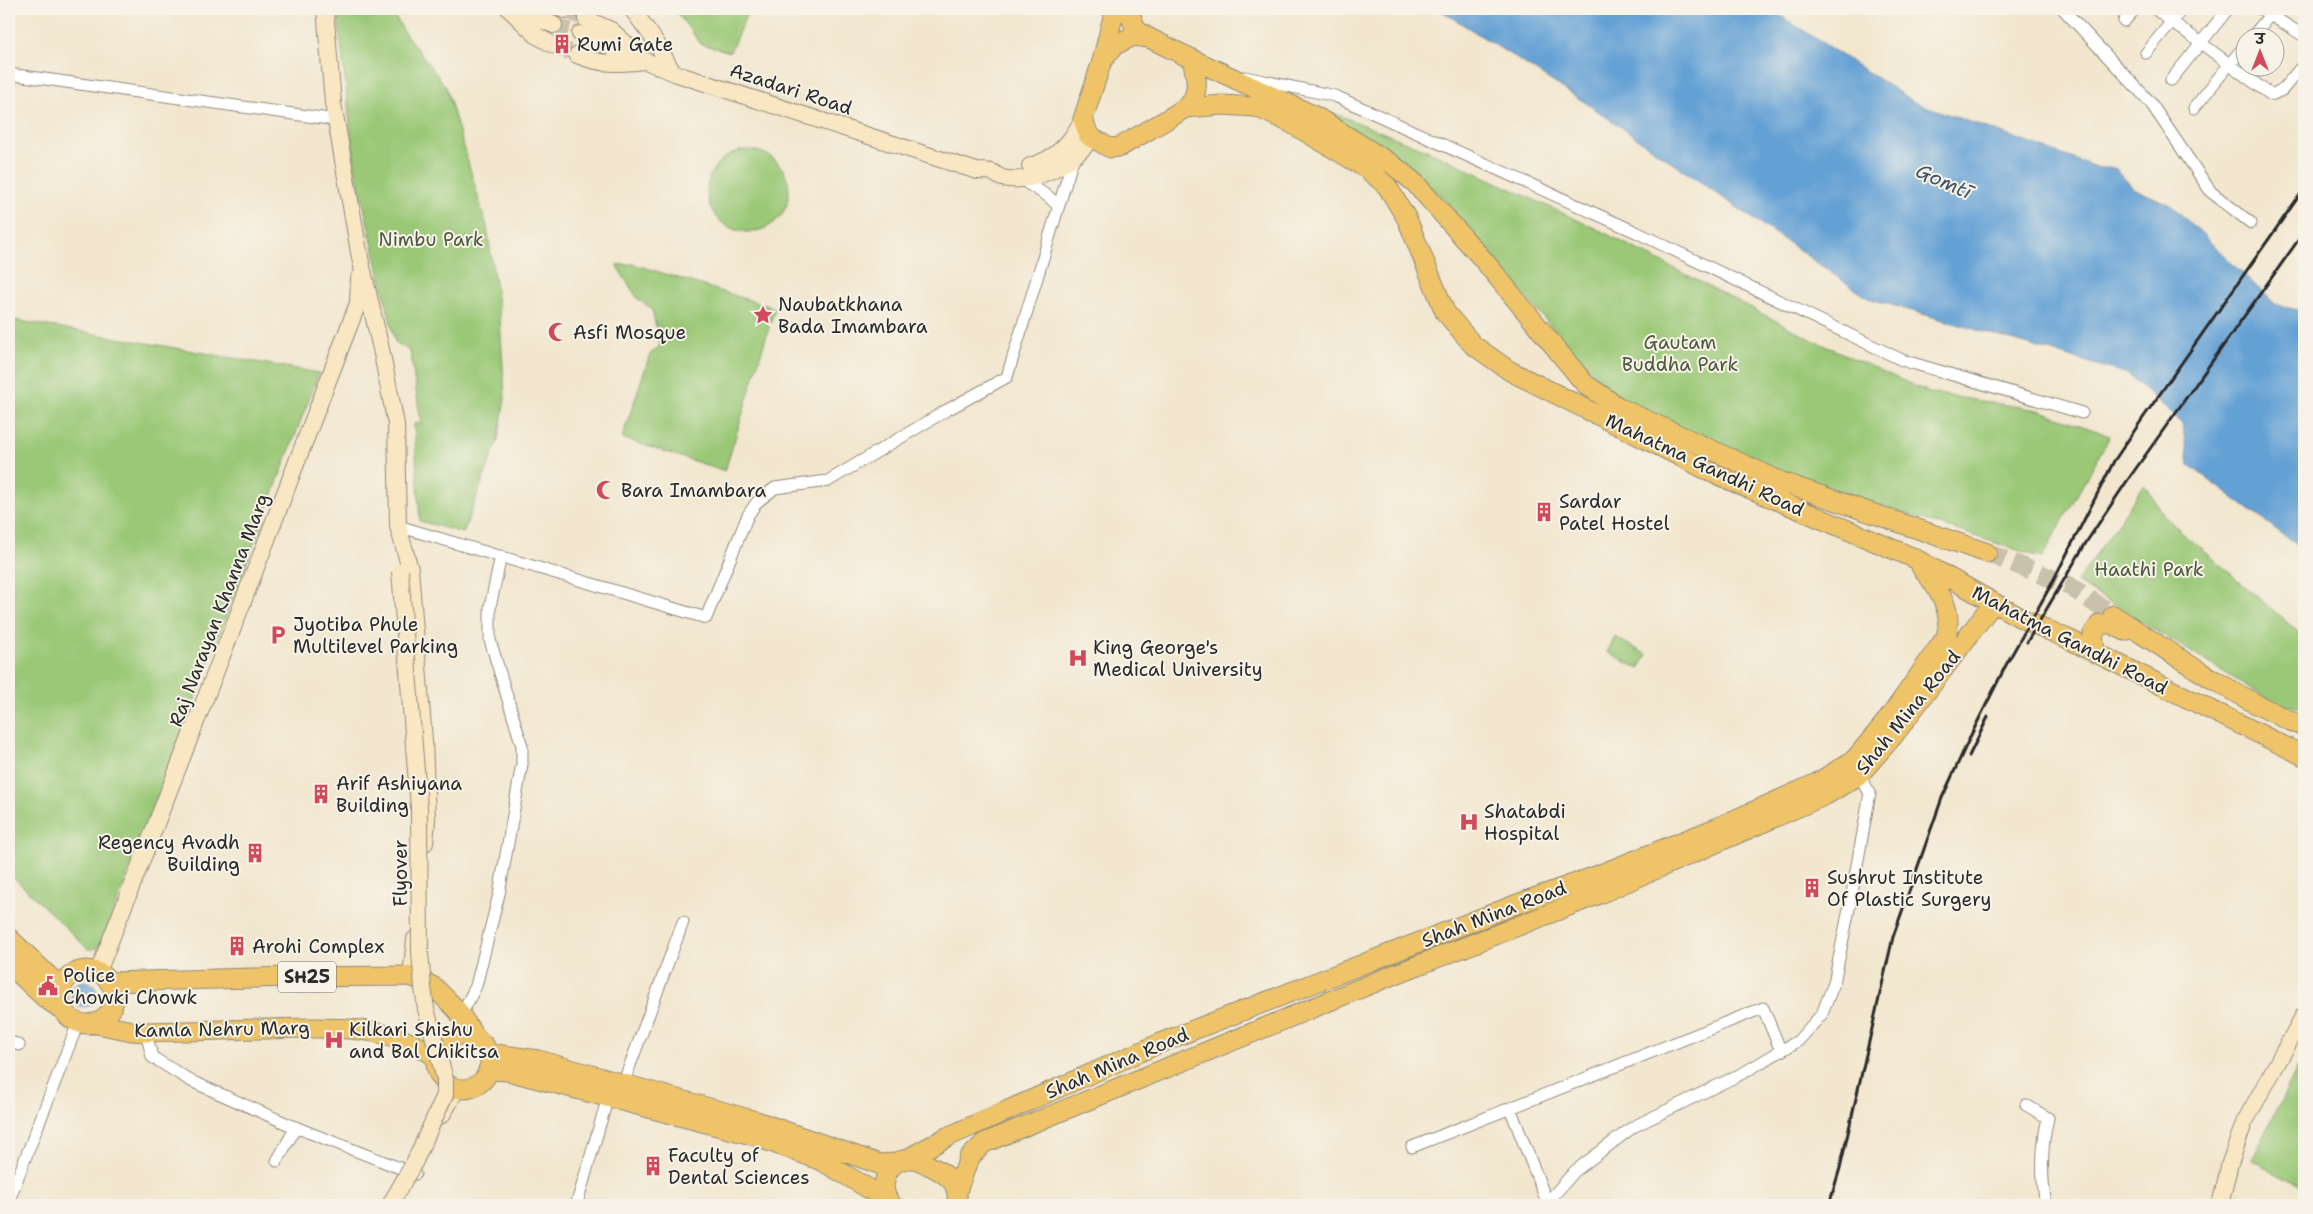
<svg xmlns="http://www.w3.org/2000/svg" width="2313" height="1214" font-family="'Shantell Sans','Playpen Sans Deva',sans-serif">
	<rect width="100%" height="100%" fill="#f7f3e8"/>
	<filter id="ink" filterUnits="userSpaceOnUse"><feTurbulence type="fractalNoise" baseFrequency=".02" numOctaves="2"/><feDisplacementMap in="SourceGraphic" scale="10" xChannelSelector="R" yChannelSelector="G"/><feConvolveMatrix kernelMatrix="1 2 1 2 8 2 1 2 1" color-interpolation-filters="sRGB"/></filter>
	<filter id="wash" filterUnits="userSpaceOnUse"><feTurbulence type="fractalNoise" baseFrequency=".0096" numOctaves="4" result="noise"/><feDisplacementMap in="SourceGraphic" scale="20" xChannelSelector="R" yChannelSelector="G"/><feGaussianBlur stdDeviation="1.12" result="paint"/><feColorMatrix in="noise" values="0 0 0 0 0 0 0 0 0 0 0 0 0 0 0 0 0 1.4 0 .05"/><feComposite in="paint" operator="in"/></filter>
	<g filter="url(#wash)">
		<rect width="100%" height="100%" fill="#f2e6ce"/>
		<path fill="#9ac876" stroke="#627a50" d="M339 9H391L404 32 446 87 487 227 500 319 505 399 498 440 463 533 420 521 414 424 421 423 410 351 395 342 355 168 338 18Z
			M674 9H749L730 52 701 44Z
			M1334 113 1436 154 1601 231 1815 341 1930 393 2039 410 2110 436 2042 558 1790 476 1645 415 1610 392 1540 314 1444 199 1410 169 1329 119Z
			M707 191a41 41 0 1 1 82 0a41 41 0 1 1-82 0Z
			M633 264 775 308 725 471 622 438 650 354 660 346 652 309 638 299 616 265Z
			M9 319 319 373 100 947 89 950 9 873Z
			M2144 485 2167 519 2304 637V706H2279L2077 582Z
			M1615 637 1647 655 1639 669 1607 652Z
			M2304 1055V1188L2252 1160Z"/>
		<path fill="#63a0d4" stroke="#476680" d="M1439 9H1770L1914 102 2099 168H2115L2133 188 2171 205 2275 304 2304 312V550L2189 465 2182 423 2128 374 1868 298 1589 105Z
			M71 994a13 13 0 1 1 26 0a13 13 0 1 1-26 0Z"/>
	</g>
	<g filter="url(#ink)">
		<g fill="none" stroke-linecap="round" stroke-linejoin="round">
			<path stroke="#cac1ad" stroke-width="16" stroke-dasharray="16 8" stroke-linecap="butt" d="M565 10 586 19
				M554 25 580 34
				M555 46 577 55"/>
			<path stroke="#cac1ad" stroke-width="19" stroke-dasharray="19 9" stroke-linecap="butt" d="M1987 553 2068 585 2113 615"/>
			<defs>
				<path id="street" d="M2063 9 2150 102 2211 192 2251 223
					M2155 9 2271 95 2282 90 2304 64
					M2261 9 2304 36
					M2124 21 2135 9
					M2251 38 2270 15
					M2146 53 2182 9
					M9 74 336 120
					M1245 77 1335 96 1636 232 1902 360 2082 413
					M2171 80 2228 9
					M2194 108 2246 44
					M1019 178 1049 197 1058 206
					M398 526 706 618 748 515 757 502 775 488 828 481 947 410 1007 377 1073 159
					M461 1015 476 986 499 894 522 764V746L490 640V607L501 556
					M146 1032 152 1057 191 1081 290 1125 415 1174
					M9 1041 19 1045
					M623 1084 683 922
					M2026 1105 2048 1118C2041 1147 2041 1176 2046 1205
					M1510 1108 1547 1202
					M1412 1147 1763 1008 1781 1051
					M277 1161 296 1127
					M9 1200 78 1023
					M579 1205 577 1203 608 1097
					M1545 1205 1575 1171 1633 1127 1743 1073 1798 1041 1822 1014 1834 983 1850 904 1870 793 1856 771"/>
				<path id="secondary" d="M325 9 333 103 360 258 381 349 396 424 398 526 410 569 424 740 427 819 425 843
					M509 9 537 36 555 46
					M561 9 565 10
					M632 9 656 42 672 71
					M516 10 554 25
					M586 19 611 30 635 52
					M580 34 677 74 977 171C982 171 987 171 992 172 996 174 999 177 1002 178 1035 185 1073 163 1092 138
					M577 55C600 65 619 64 644 61
					M1030 166C1057 159 1070 143 1083 119
					M98 972 234 625 358 303 359 278
					M411 976 415 939
					M442 1115 457 1089
					M2220 1205 2230 1163 2244 1123 2304 1015"/>
				<path id="primary" d="M1128 9 1136 30 1149 38
					M1133 36 1149 38 1192 59C1195 73 1200 87 1192 101 1186 111 1133 138 1120 147L1110 148 1089 136 1083 119 1102 61 1115 45Z
					M1103 57 1115 9
					M1192 59 1315 116 1393 165 1415 183 1486 263 1585 384 1620 408 1782 482 1987 553
					M1187 108 1222 105 1256 107 1289 122 1366 168 1387 186 1407 219 1445 312 1473 345 1510 371 1715 474 1914 558 2021 618 2068 639 2304 756
					M2113 615C2174 655 2236 698 2304 727
					M2095 653 2093 634 2100 624H2112L2125 631
					M9 938 54 981 64 982
					M9 964 45 998 64 1011
					M60 997a27 27 0 1 1 54 0a27 27 0 1 1-54 0Z
					M109 982 289 977 411 976 434 987 457 1010 477 1039
					M92 1023 132 1031 146 1032C184 1031 223 1030 261 1029 320 1028 385 1021 436 1057
					M436 1062a27 27 0 1 1 54 0a27 27 0 1 1-54 0Z
					M488 1053 538 1060 756 1121 879 1164 896 1163
					M488 1070 508 1071 752 1135 822 1161 888 1200
					M907 1159 947 1137 1165 1041 1520 903 1593 877 1716 828 1817 783 1855 759 1889 718 1946 637C1954 609 1938 588 1921 567
					M957 1191 969 1158 984 1143 1383 979 1597 895 1826 795 1859 775 1894 735 1993 603
					M892 1205C877 1189 885 1160 909 1159 916 1158 922 1162 928 1165 945 1173 962 1183 956 1205"/>
			</defs>
			<use href="#street" stroke="#8e887c" stroke-width="13"/>
			<use href="#secondary" stroke="#8e887c" stroke-width="18"/>
			<use href="#primary" stroke="#8e887c" stroke-width="21"/>
			<use href="#street" stroke="#fff" stroke-width="11"/>
			<use href="#secondary" stroke="#f9e7c3" stroke-width="16"/>
			<use href="#primary" stroke="#efc469" stroke-width="19"/>
			<path stroke="#2b2b2b" stroke-width="3" d="M2027 642 2087 541 2127 481 2304 232
				M1969 756 1988 717
				M1829 1205 1840 1168 1893 937 1942 798 1970 737 2006 665 2051 585 2114 461 2143 418 2304 189"/>
			<defs>
				<path id="secondary-bridge" d="M390 1205 415 1161 445 1095V1079L426 1009 423 988 420 952 419 808 400 571"/>
			</defs>
			<use href="#secondary-bridge" stroke="#8e887c" stroke-width="18" stroke-linecap="butt"/>
			<use href="#secondary-bridge" stroke="#f9e7c3" stroke-width="16"/>
		</g>
	</g>
	<defs>
		<symbol id="building-bare" viewBox="-9 -9 18 18"><path d="M-4-6H4V6H1V3H-1V6H-4ZM-2.5-4.3h1.7v1.8h-1.7ZM.8-4.3h1.7v1.8H.8ZM-2.5-1h1.7V.8h-1.7ZM.8-1h1.7V.8H.8Z" fill="#d1495b" stroke="#f7f3e8" stroke-width="2.5" paint-order="stroke"/></symbol>
		<symbol id="sight-bare" viewBox="-9 -9 18 18"><path d="M0-6L1.8-2.2L6-1.7L2.9 1.2L3.7 5.4L0 3.3L-3.7 5.4L-2.9 1.2L-6-1.7L-1.8-2.2Z" fill="#d1495b" stroke="#f7f3e8" stroke-width="2.5" paint-order="stroke"/></symbol>
		<symbol id="mosque-bare" viewBox="-9 -9 18 18"><path d="M3.5-4.9A6 6 0 1 0 3.5 4.9A5 5 0 1 1 3.5-4.9Z" fill="#d1495b" stroke="#f7f3e8" stroke-width="2.5" paint-order="stroke"/></symbol>
		<symbol id="parking-bare" viewBox="-9 -9 18 18"><path d="M-3.5-5.5H1a3.5 3.5 0 0 1 0 7H-1V5.5H-3.5ZM-1-3.4V-.6H.8a1.4 1.4 0 0 0 0-2.8Z" fill="#d1495b" stroke="#f7f3e8" stroke-width="2.5" paint-order="stroke"/></symbol>
		<symbol id="hospital-bare" viewBox="-9 -9 18 18"><path d="M-5-5h3v3.5h4V-5h3V5h-3V1.5h-4V5h-3Z" fill="#d1495b" stroke="#f7f3e8" stroke-width="2.5" paint-order="stroke"/></symbol>
		<symbol id="civic-bare" viewBox="-9 -9 18 18"><path d="M-.6-6.5H3V-4.5H.6V-3L4-1V1h2V6H-6V1h2V-1L-.6-3ZM-1.2 2.5V6h2.4V2.5Z" fill="#d1495b" stroke="#f7f3e8" stroke-width="2.5" paint-order="stroke"/></symbol>
	</defs>
	<g fill-rule="evenodd">
		<use href="#building-bare" x="548" y="30" width="28" height="28"/>
		<use href="#sight-bare" x="749" y="301" width="28" height="28"/>
		<use href="#mosque-bare" x="544" y="318" width="28" height="28"/>
		<use href="#mosque-bare" x="592" y="476" width="28" height="28"/>
		<use href="#building-bare" x="1530" y="498" width="28" height="28"/>
		<use href="#parking-bare" x="264" y="621" width="28" height="28"/>
		<use href="#hospital-bare" x="1064" y="644" width="28" height="28"/>
		<use href="#building-bare" x="307" y="780" width="28" height="28"/>
		<use href="#hospital-bare" x="1455" y="808" width="28" height="28"/>
		<use href="#building-bare" x="241" y="839" width="28" height="28"/>
		<use href="#building-bare" x="1798" y="874" width="28" height="28"/>
		<use href="#building-bare" x="223" y="932" width="28" height="28"/>
		<use href="#civic-bare" x="34" y="972" width="28" height="28"/>
		<use href="#hospital-bare" x="320" y="1026" width="28" height="28"/>
		<use href="#building-bare" x="639" y="1152" width="28" height="28"/>
	</g>
	<g text-anchor="middle" dominant-baseline="central" stroke-width="4" stroke-linejoin="round" paint-order="stroke">
		<rect fill="#f7f3e8" stroke="#686764" stroke-width="1" x="278" y="961.5" width="58" height="31" rx="4"/>
		<g font-size="18" font-weight="bold" fill="#2b2b2b">
			<text x="307" y="977">SH25</text>
		</g>
		<g font-size="19" fill="#2b2b2b" stroke="#f7f3e8" text-anchor="start">
			<text x="577" y="44">Rumi Gate</text>
			<text x="778" y="304">Naubatkhana<tspan x="778" dy="22">Bada Imambara</tspan></text>
			<text x="573" y="332">Asfi Mosque</text>
			<text x="621" y="490">Bara Imambara</text>
			<text x="1559" y="501">Sardar<tspan x="1559" dy="22">Patel Hostel</tspan></text>
			<text x="293" y="624">Jyotiba Phule<tspan x="293" dy="22">Multilevel Parking</tspan></text>
			<text x="1093" y="647">King George's<tspan x="1093" dy="22">Medical University</tspan></text>
			<text x="336" y="783">Arif Ashiyana<tspan x="336" dy="22">Building</tspan></text>
			<text x="1484" y="811">Shatabdi<tspan x="1484" dy="22">Hospital</tspan></text>
			<text x="240" y="842" text-anchor="end">Regency Avadh<tspan x="240" dy="22">Building</tspan></text>
			<text x="1827" y="877">Sushrut Institute<tspan x="1827" dy="22">Of Plastic Surgery</tspan></text>
			<text x="252" y="946">Arohi Complex</text>
			<text x="63" y="975">Police<tspan x="63" dy="22">Chowki Chowk</tspan></text>
			<text x="349" y="1029">Kilkari Shishu<tspan x="349" dy="22">and Bal Chikitsa</tspan></text>
			<text x="668" y="1155">Faculty of<tspan x="668" dy="22">Dental Sciences</tspan></text>
		</g>
		<g font-size="19" fill="#2b2b2b" stroke="#f7f3e8">
			<text transform="translate(791 89) rotate(18)">Azadari Road</text>
			<text transform="translate(1705 465) rotate(25)">Mahatma Gandhi Road</text>
			<text transform="translate(219 610) rotate(-69)">Raj Narayan Khanna Marg</text>
			<text transform="translate(2070 640) rotate(27)">Mahatma Gandhi Road</text>
			<text transform="translate(1908 712) rotate(-51)">Shah Mina Road</text>
			<text transform="translate(400 873) rotate(-90)">Flyover</text>
			<text transform="translate(1494 914) rotate(-21)">Shah Mina Road</text>
			<text transform="translate(222 1029) rotate(-1)">Kamla Nehru Marg</text>
			<text transform="translate(1117 1063) rotate(-23)">Shah Mina Road</text>
		</g>
		<g font-size="19" fill="#4c5a42" stroke="#f7f3e8">
			<text x="431" y="239">Nimbu Park</text>
			<text x="1680" y="342">Gautam<tspan x="1680" dy="22">Buddha Park</tspan></text>
			<text x="2149" y="569">Haathi Park</text>
		</g>
		<g font-size="20" font-style="italic" fill="#3f5466" stroke="#f7f3e8">
			<text transform="translate(1944 181) rotate(24)">Gomtī</text>
		</g>
	</g>
	<rect width="2313" height="1214" fill="none" stroke="#f7f3e8" stroke-width="30"/>
	<g transform="translate(2260 52)"><circle r="24" fill="#f7f3e8" stroke="#a5a39c"/>
	<path d="M0-4L9 19L0 12L-9 19Z" fill="#d1495b"/>
	<text y="-8" font-size="14" font-weight="bold" text-anchor="middle" fill="#2b2b2b">उ</text>
	</g>
</svg>
